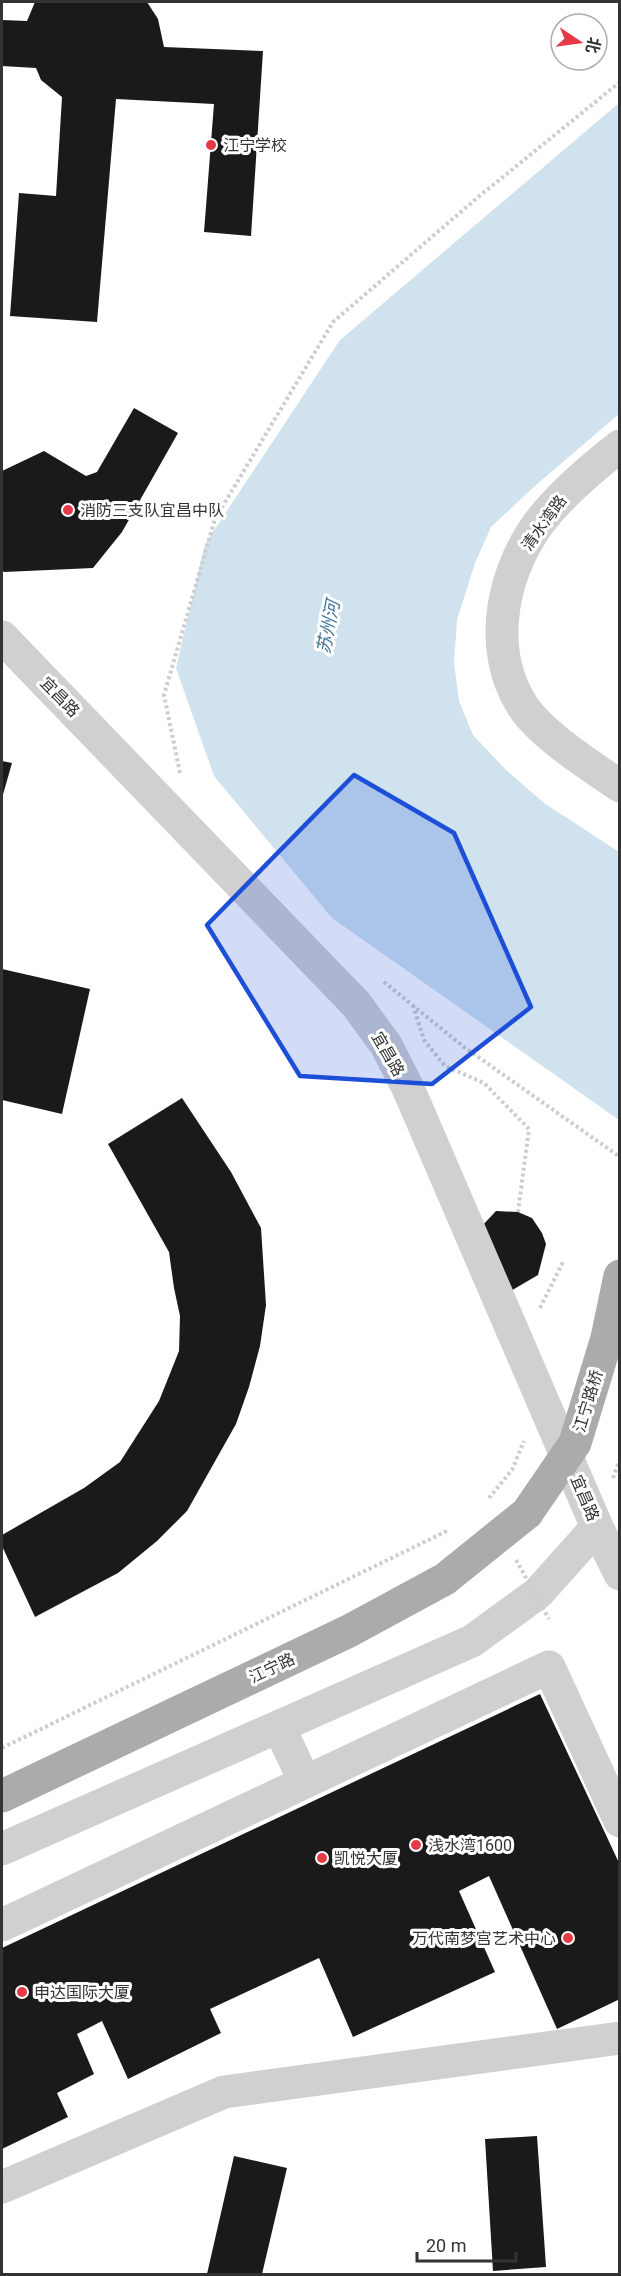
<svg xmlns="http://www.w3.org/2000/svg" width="621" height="2276" font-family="Roboto,'Noto Sans SC',sans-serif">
	<rect width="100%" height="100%" fill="#fff"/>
	<path fill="#cfe2ee" d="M619 103V414L536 485 491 527 475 563 457 620 454 663 459 701 473 735 506 770 544 803 619 852V1120L332 918 214 776 176 668 205 544 340 340Z"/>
	<path fill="#1a1a1a" d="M35 2H147L158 19 164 47 263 51 251 236 204 232 214 104 116 99 97 322 10 316 19 193 56 196 62 97 41 80 36 68 2 66V20L27 21Z
		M134 408 178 433 122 532 93 568 4 572 2 570V471L44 451 86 476 97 472Z
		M2 761 12 763 2 798Z
		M2 969 90 989 62 1114 2 1100Z
		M182 1098 231 1172 261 1228 266 1305 260 1346 249 1387 236 1424 187 1511 157 1541 118 1573 35 1617 2 1546V1535L84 1488 120 1462 159 1401 179 1351 180 1316 174 1288 169 1252 108 1144Z
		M496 1211 518 1212 532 1218 542 1233 546 1244 538 1275 509 1292 481 1227Z
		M540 1694 620 1865V1999L557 2029 489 1876 459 1891 495 1972 353 2037 319 1958 210 2009 221 2033 128 2079 102 2021 77 2034 94 2074 57 2093 68 2117 2 2149V1948Z
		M537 2136 546 2267 493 2271 485 2139Z
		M234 2156 287 2168 262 2274H207Z"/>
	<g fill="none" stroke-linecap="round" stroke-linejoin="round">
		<path stroke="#cdcdcd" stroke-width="4" stroke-dasharray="3 3" stroke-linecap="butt" d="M180 773 164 695 215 519 333 322 477 198 620 82
			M384 982 464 1047 620 1157
			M413 1005 424 1040 445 1066 484 1083 529 1129 518 1212
			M540 1308 563 1262
			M613 1478 620 1459
			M489 1498 512 1470 524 1441
			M2 1748 449 1530"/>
		<path stroke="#d0d0d0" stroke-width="33" d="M620 446C593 467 568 488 546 514 503 565 485 646 522 705 540 734 591 766 620 786
			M2 637 356 1004 386 1045 408 1088 597 1527 620 1574
			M279 1727 305 1782
			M2 1849 472 1641 538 1593 597 1527
			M2 1925 549 1667 620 1821
			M2 2187 224 2092 620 2038"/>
		<path stroke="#ababab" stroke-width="33" d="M2 1796 349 1631 445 1579 527 1513"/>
		<path stroke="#cdcdcd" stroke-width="4" stroke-dasharray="3 3" stroke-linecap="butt" d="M516 1560 549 1619"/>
		<path stroke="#ababab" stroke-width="33" d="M527 1513 575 1443 607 1338 620 1276"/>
	</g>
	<path fill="#1d4ed8" fill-opacity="0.2" stroke="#1d4ed8" stroke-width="4.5" stroke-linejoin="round" d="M354 775 454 833 531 1007 432 1084 300 1076 207 925Z"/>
	<g fill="#e63946" stroke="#fff" stroke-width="2">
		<circle cx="211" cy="145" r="6"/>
		<circle cx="68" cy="510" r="6"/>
		<circle cx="416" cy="1845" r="6"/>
		<circle cx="322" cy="1858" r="6"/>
		<circle cx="568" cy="1938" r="6"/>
		<circle cx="22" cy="1992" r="6"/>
	</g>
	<g text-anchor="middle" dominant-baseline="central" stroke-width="6" stroke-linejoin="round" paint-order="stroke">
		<g font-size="16" fill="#333" stroke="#fff" text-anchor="start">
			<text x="223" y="145">江宁学校</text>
			<text x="80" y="510">消防三支队宜昌中队</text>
			<text x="428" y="1845">浅水湾1600</text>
			<text x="334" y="1858">凯悦大厦</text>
			<text x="556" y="1938" text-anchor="end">万代南梦宫艺术中心</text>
			<text x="34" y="1992">申达国际大厦</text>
		</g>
		<g font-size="16" fill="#333" stroke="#fff">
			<text transform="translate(544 523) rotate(-54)">清水湾路</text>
			<text transform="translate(60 697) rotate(46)">宜昌路</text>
			<text transform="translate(388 1054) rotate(60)">宜昌路</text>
			<text transform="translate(588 1401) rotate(-73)">江宁路桥</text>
			<text transform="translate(585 1498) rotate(67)">宜昌路</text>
			<text transform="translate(272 1668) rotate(-25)">江宁路</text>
		</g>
		<g font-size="18" font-style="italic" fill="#3f7597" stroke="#fff">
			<text transform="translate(328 627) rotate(-79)">苏州河</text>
		</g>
	</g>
	<rect width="621" height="2276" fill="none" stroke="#333333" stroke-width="6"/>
	<g transform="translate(579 42) rotate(103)"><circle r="28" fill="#ffffff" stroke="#adadad" stroke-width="1.5"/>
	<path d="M0-4.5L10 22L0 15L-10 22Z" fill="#e63946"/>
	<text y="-9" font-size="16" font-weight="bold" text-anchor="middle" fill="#333333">北</text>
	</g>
	<path d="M417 2252v9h99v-9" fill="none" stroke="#333333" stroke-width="3"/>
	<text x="426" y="2252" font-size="18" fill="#333333" stroke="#ffffff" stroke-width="4.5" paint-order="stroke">20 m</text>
</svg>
